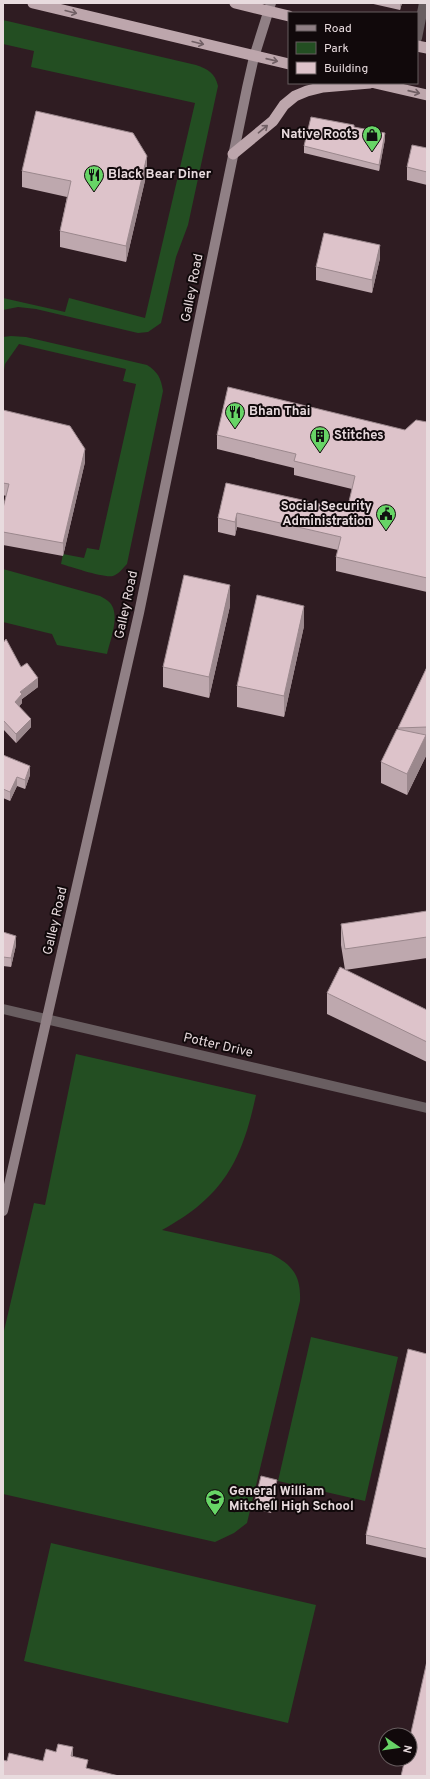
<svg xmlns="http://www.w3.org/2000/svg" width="430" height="1779" font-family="Overpass,sans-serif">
	<rect width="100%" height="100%" fill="#2f1c22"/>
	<path fill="#234e22" d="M3 20 196 65C208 69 215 73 218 86L188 225 176 257 161 323 148 332 138 333 36 309 18 307 3 310V298L65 312 69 298 145 318 195 103 31 67 34 51 3 44Z
		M11 336 26 337 147 365C158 372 161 378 163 391L127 564C123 568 119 574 113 576 103 578 72 567 61 564L63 554 84 558 87 548 99 550 136 384 123 381 126 369 19 344 5 364 3 376V337Z
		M3 569 100 596C103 598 106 599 108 601 122 612 110 640 107 654L57 645 52 634 3 622Z
		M76 1054 256 1095C242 1161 223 1197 162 1230L271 1254C293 1265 301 1276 300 1301L247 1523 234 1533 215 1542 3 1494V1335L34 1203 45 1205Z
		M311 1337 398 1357 365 1501 278 1481Z
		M51 1543 316 1605 288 1723 24 1661Z"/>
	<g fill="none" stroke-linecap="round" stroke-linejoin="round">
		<path stroke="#695e61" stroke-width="10" d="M417 38 424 3"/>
		<path stroke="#695e61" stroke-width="10" d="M3 1009 427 1108"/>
		<path stroke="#908085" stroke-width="10" d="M3 1211 139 613 247 88 254 57 271 3"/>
		<path stroke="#bda6ac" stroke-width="11" d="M33 3 289 64
			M235 3 289 16
			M417 46 427 48
			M375 83 427 95
			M233 154 273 121 284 105 295 96 307 91 323 87 370 83"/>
	</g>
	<path fill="#bea8ae" d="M369 3H402L400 10Z
		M354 127 385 139 379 171 304 153V146Z
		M427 148V185L407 180V167Z
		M22 171 147 172 126 262 60 247V231L67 197 22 187Z
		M380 258 372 293 316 280V267Z
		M3 410 85 462 63 556 3 545V508L6 496 3 495Z
		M427 422V592L336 571V557L338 550 237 527 235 536 218 532V518L226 483 347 510 352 489 294 475V468L217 449V435L405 430Z
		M230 606 209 698 163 687V667Z
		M304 626 284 717 237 707V686Z
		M3 643 21 667 38 687 22 699V703L19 706 31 727 16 743 3 729Z
		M427 667V748H426V756L407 795 381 783V762L398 729V728Z
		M3 755 30 775 25 789 17 786 10 801 3 798Z
		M427 911V958L345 970 427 1010V1062L327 1014V993L345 970 341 945V924Z
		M3 932 16 945 11 967 3 966Z
		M427 1354V1558L366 1544V1535Z
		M277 1489 271 1513 255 1509V1500Z"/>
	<path fill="#9b888d" d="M400 3H402L400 10Z
		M385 133V139L379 171V165Z
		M147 156V172L126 262V246Z
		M380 245V258L372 293V280Z
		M85 449V462L63 556V543Z
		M237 513V527L235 536V522Z
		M230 585V606L209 698V677Z
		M304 606V626L284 717V696Z
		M38 678V687L22 699V703L15 711V702L20 692Z
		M31 719V727L16 743V734Z
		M426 735V756L407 795V774Z
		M30 766V775L25 789V780Z
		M17 777V786L10 801V792Z
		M16 936V945L11 967V958Z
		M277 1480V1489L271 1513V1504Z
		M73 1747V1756H71Z"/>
	<path fill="#ddc3ca" stroke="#9b888d" d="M36 111 133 133 147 156 126 246 60 231 71 181 22 171Z
		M311 117 354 125V127L385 133 379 165 304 146Z
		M412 145 427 148V172L407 167Z
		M324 233 380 245 372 280 316 267Z
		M228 387 405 430 416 420 427 422V578L336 557 341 537 237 513 235 522 218 518 226 483 347 510 355 476 294 461 296 454 217 435Z
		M3 410 70 426 85 449 63 543 3 532V508L9 484 3 483Z
		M184 575 230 585 209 677 163 667Z
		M257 595 304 606 284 696 237 686Z
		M6 639 21 667 27 663 38 678 20 692 22 694 15 702 31 719 16 734 3 720V643Z
		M427 667V727L398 728Z
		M397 729 426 735 407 774 381 762Z
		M3 755 30 766 25 780 17 777 10 792 3 789Z
		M427 911V937L345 949 341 924Z
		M3 932 16 936 11 958 3 957Z
		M340 967 427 1010V1042L327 993Z
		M408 1349 427 1354V1549L366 1535Z
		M261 1476 277 1480 271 1504 255 1500Z
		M427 1661V1776H401L405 1759H410V1737Z
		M58 1744 73 1747 71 1756 88 1760 86 1768 119 1776H3V1760L7 1761 9 1753 43 1761 46 1749 56 1752Z"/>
	<defs><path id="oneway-shaft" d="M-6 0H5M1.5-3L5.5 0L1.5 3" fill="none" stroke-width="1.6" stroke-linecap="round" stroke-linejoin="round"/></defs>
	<g stroke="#705f64">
		<use href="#oneway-shaft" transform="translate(71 12) rotate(14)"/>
		<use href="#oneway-shaft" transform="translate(198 43) rotate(14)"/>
		<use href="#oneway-shaft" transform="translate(272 60) rotate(13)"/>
		<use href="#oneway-shaft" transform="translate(414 92) rotate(13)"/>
		<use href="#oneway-shaft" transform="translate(263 129) rotate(-40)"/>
	</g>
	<defs>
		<symbol id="shop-pin" viewBox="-11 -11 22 30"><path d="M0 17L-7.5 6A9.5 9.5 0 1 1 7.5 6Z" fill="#67d466" stroke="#11090b"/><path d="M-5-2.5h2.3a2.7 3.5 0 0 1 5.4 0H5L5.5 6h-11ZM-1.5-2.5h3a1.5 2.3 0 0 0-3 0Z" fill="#111"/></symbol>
		<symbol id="restaurant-pin" viewBox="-11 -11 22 30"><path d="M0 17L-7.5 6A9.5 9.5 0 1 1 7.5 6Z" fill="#67d466" stroke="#11090b"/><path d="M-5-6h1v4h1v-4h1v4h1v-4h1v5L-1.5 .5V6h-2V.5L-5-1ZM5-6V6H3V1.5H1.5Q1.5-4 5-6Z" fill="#111"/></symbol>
		<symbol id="building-pin" viewBox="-11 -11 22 30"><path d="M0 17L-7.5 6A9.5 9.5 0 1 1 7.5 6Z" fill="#67d466" stroke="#11090b"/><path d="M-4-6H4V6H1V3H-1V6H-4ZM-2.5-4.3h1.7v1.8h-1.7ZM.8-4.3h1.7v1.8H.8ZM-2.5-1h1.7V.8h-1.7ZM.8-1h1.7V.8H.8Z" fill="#111"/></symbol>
		<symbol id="civic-pin" viewBox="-11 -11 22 30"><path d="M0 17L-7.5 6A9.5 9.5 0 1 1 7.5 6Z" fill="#67d466" stroke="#11090b"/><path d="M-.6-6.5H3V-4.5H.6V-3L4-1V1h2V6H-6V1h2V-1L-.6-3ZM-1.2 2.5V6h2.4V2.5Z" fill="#111"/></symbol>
		<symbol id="school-pin" viewBox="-11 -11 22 30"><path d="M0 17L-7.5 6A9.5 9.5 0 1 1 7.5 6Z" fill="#67d466" stroke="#11090b"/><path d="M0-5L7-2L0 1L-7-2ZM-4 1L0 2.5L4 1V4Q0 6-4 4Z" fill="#111"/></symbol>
	</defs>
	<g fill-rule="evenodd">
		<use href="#shop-pin" x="361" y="124" width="22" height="30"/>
		<use href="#restaurant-pin" x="83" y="164" width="22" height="30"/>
		<use href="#restaurant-pin" x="224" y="401" width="22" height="30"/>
		<use href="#building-pin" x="309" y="425" width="22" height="30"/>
		<use href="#civic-pin" x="375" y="503" width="22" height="30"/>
		<use href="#school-pin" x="204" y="1488" width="22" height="30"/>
	</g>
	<g text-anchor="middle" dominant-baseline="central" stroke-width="4" stroke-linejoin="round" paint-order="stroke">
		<g font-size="13" font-weight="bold" fill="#e8dbde" stroke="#11090b" text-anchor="start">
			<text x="358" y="135" text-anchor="end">Native Roots</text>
			<text x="108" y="175">Black Bear Diner</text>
			<text x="249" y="412">Bhan Thai</text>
			<text x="334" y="436">Stitches</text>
			<text x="372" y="507" text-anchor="end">Social Security<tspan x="372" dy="15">Administration</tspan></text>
			<text x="229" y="1492">General William<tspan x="229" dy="15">Mitchell High School</tspan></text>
		</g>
		<g font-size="13" fill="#e8dbde" stroke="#11090b">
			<text transform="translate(193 288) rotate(-79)">Galley Road</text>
			<text transform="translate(127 605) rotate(-78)">Galley Road</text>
			<text transform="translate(56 921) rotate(-77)">Galley Road</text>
			<text transform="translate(218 1046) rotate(13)">Potter Drive</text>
		</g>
	</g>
	<rect width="430" height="1779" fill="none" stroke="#e8dbde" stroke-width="8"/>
	<rect x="288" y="12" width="130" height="72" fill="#11090b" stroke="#675d5f"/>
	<rect x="296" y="25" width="20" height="6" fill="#908085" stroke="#675d5f"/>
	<text x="324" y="32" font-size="12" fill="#e8dbde">Road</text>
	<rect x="296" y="42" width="20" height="12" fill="#234e22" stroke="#675d5f"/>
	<text x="324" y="52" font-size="12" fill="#e8dbde">Park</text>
	<rect x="296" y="62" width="20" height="12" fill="#ddc3ca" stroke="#675d5f"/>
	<text x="324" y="72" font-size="12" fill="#e8dbde">Building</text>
	<g transform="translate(398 1747) rotate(103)"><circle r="19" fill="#11090b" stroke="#675d5f"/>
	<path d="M0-3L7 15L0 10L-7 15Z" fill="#67d466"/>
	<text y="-6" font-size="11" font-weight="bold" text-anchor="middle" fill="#e8dbde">N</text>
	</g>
</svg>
